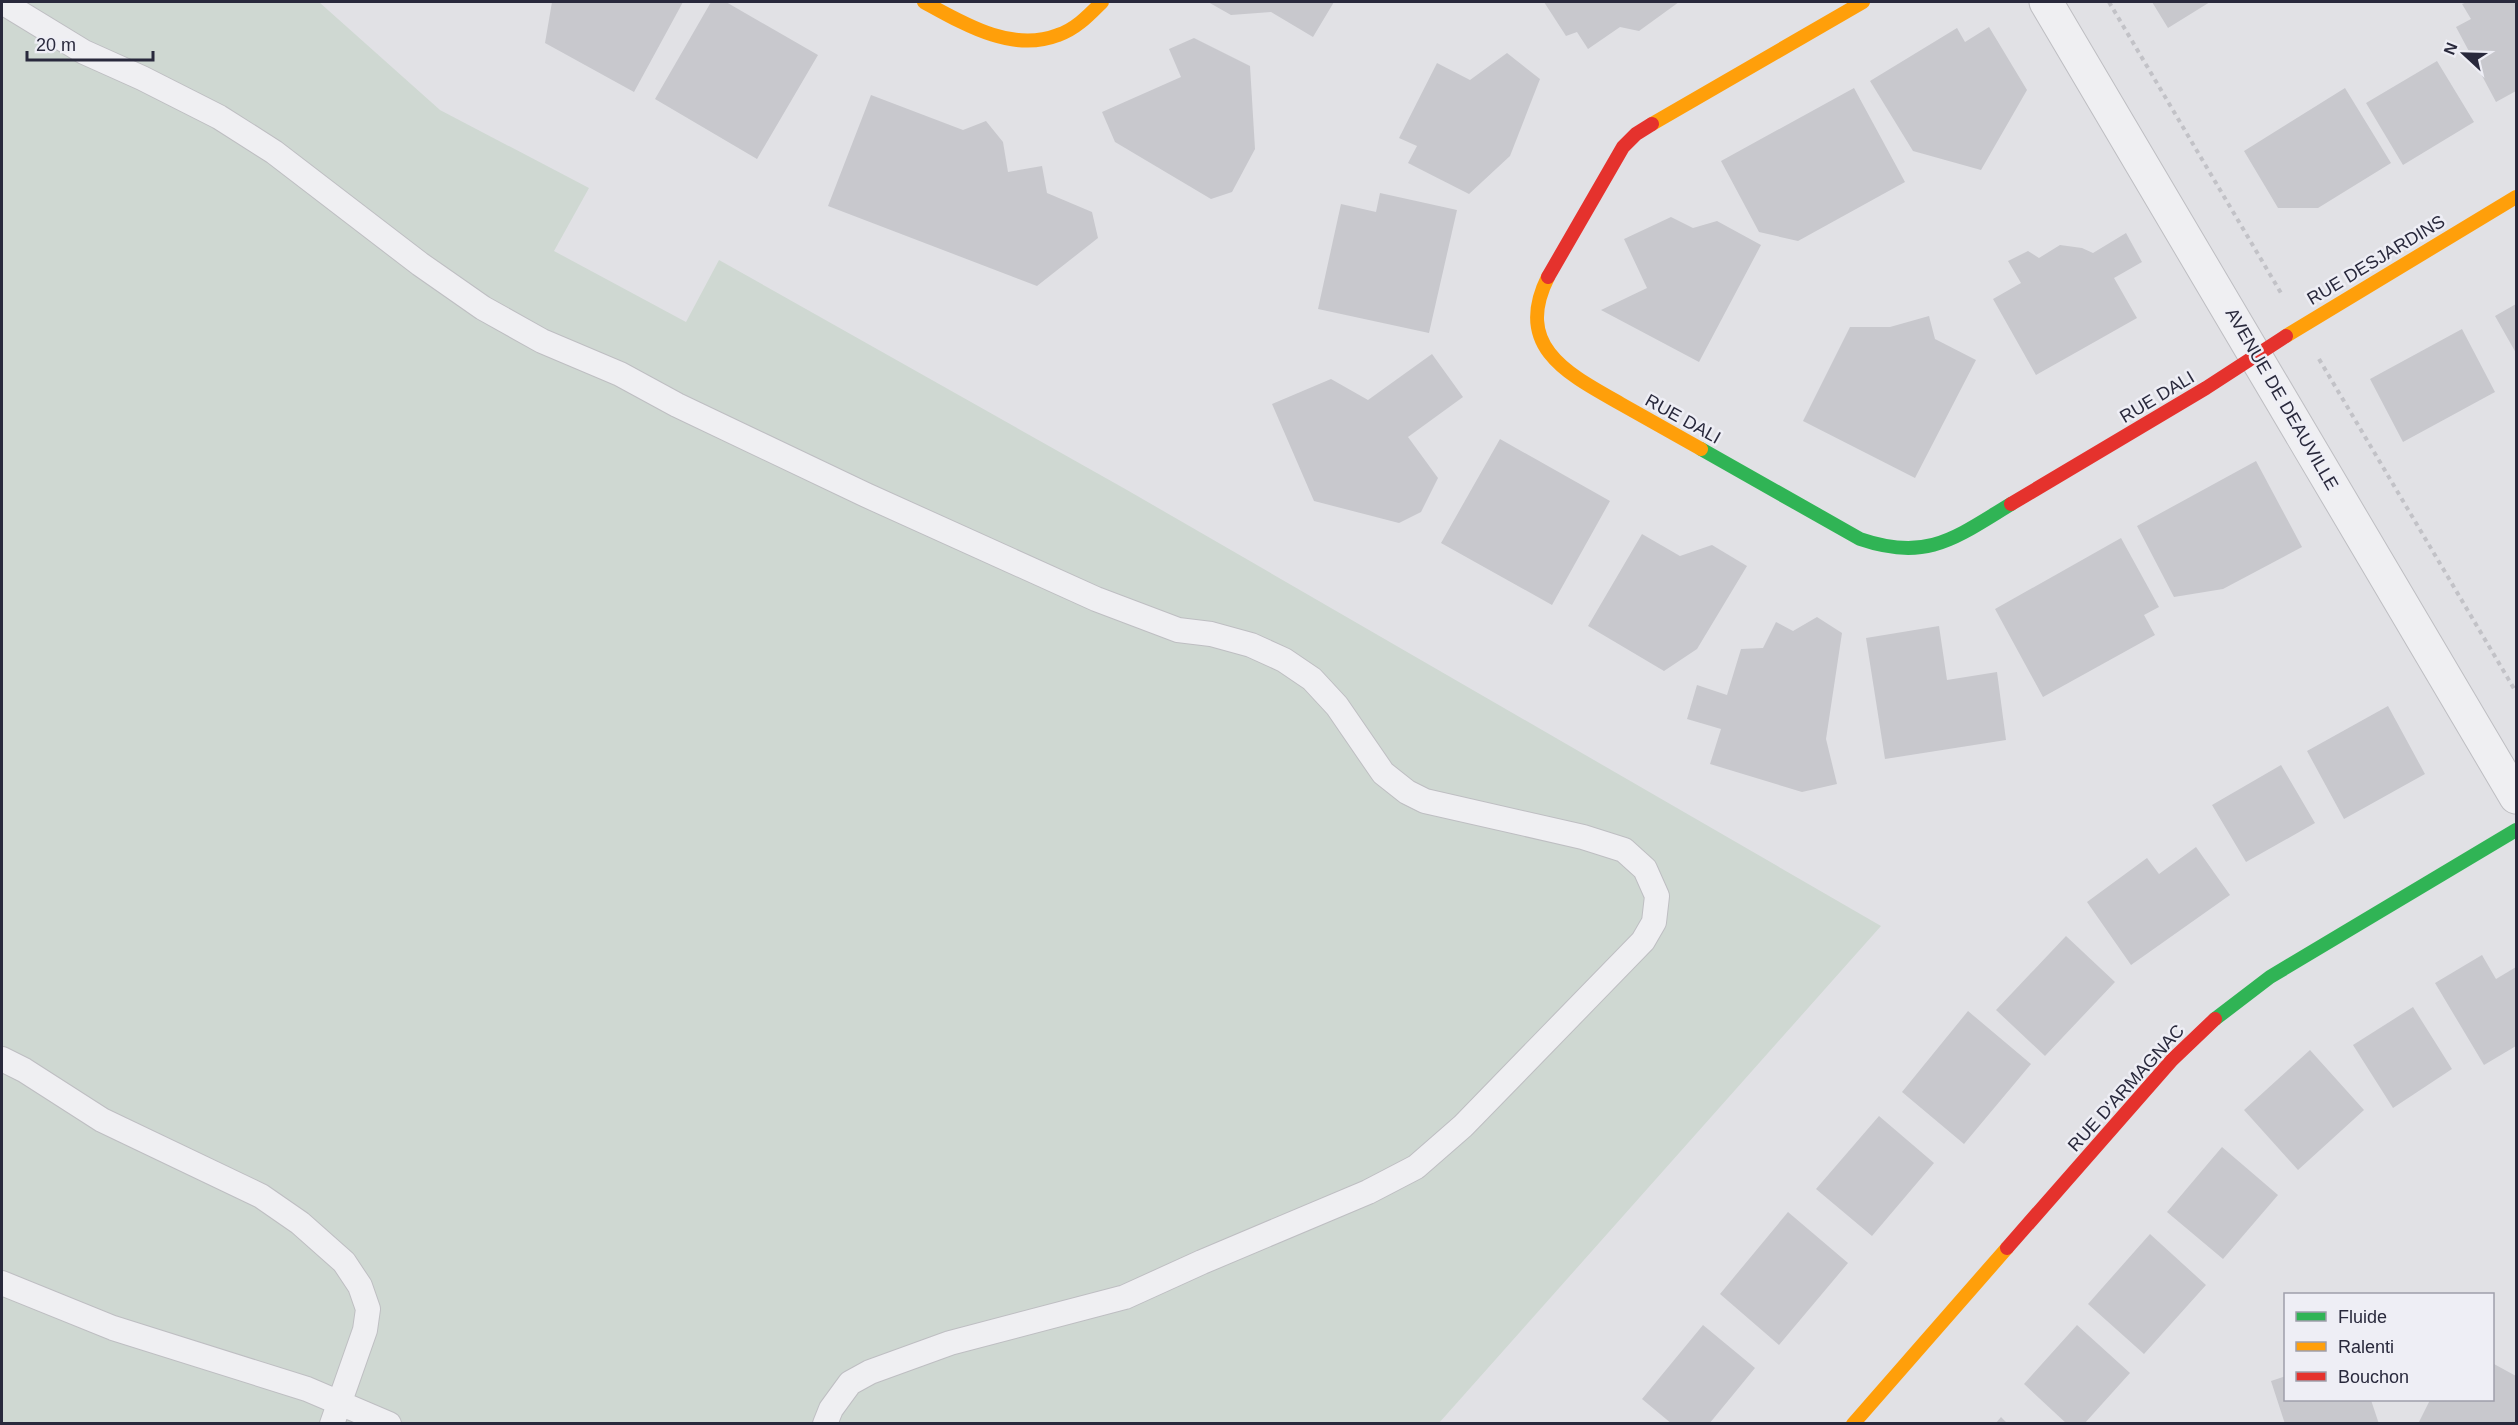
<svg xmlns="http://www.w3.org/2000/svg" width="2518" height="1425" font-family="Helvetica,sans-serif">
	<rect width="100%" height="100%" fill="#e1e1e5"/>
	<path fill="#cfd8d2" d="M2 2H319L440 110 589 188 554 251 686 322 719 260 1127 490 1881 926 1439 1423 2 1424Z"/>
	<path fill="#c8c8cd" d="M552 2H683L634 92 545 43Z
		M711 2H726L818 55 757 159 655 99Z
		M1208 2H1334L1313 37 1271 12 1231 15Z
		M1544 2H1679L1639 31 1620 27 1588 49 1577 32 1566 36Z
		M2152 2H2210L2168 28Z
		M2467 2H2516V91L2496 102 2456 27 2471 19 2462 4Z
		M1989 27 2027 90 1981 170 1913 151 1870 81 1957 28 1965 42Z
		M1194 38 1250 66 1255 149 1232 192 1211 199 1115 142 1102 112 1181 77 1169 49Z
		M1507 53 1540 79 1510 156 1469 194 1408 163 1417 146 1399 138 1437 63 1470 80Z
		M2437 61 2474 122 2403 165 2366 103Z
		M1854 88 1905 182 1798 241 1759 232 1721 161Z
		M2345 88 2391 163 2318 208H2278L2244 151Z
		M871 95 963 130 986 121 1003 142 1008 172 1042 166 1047 193 1092 212 1098 238 1037 286 828 206Z
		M1380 193 1457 210 1429 333 1318 309 1341 204 1376 212Z
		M1671 217 1693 228 1717 221 1761 245 1699 362 1601 310 1647 288 1624 239Z
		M2126 233 2142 262 2114 278 2137 318 2036 375 1993 299 2021 283 2008 261 2028 251 2039 258 2060 245 2082 248 2093 253Z
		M2516 304V353L2495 316Z
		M1929 316 1935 339 1976 360 1915 478 1803 421 1850 327H1890Z
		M2462 329 2495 392 2403 442 2370 379Z
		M1432 354 1463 397 1408 437 1438 478 1421 512 1399 523 1314 501 1272 404 1331 379 1368 400Z
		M1500 439 1610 501 1552 605 1441 543Z
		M2256 461 2302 547 2223 589 2174 597 2137 526Z
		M1642 534 1680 556 1712 545 1747 566 1697 649 1664 671 1588 626Z
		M2121 538 2159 607 2144 615 2155 635 2043 697 1995 609Z
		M1817 617 1842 633 1826 739 1837 784 1802 792 1710 764 1721 729 1687 719 1697 685 1727 695 1741 649 1763 648 1776 622 1793 631Z
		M1939 626 1947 680 1997 672 2006 740 1885 759 1866 638Z
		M2388 706 2425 774 2344 819 2307 751Z
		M2281 765 2315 823 2246 862 2212 805Z
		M2196 847 2230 895 2131 965 2087 902 2147 858 2159 874Z
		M2066 936 2115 982 2045 1056 1996 1010Z
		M2482 955 2496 979 2516 967V1046L2484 1065 2435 983Z
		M2413 1007 2452 1069 2393 1108 2353 1045Z
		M1968 1011 2031 1064 1964 1144 1902 1092Z
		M2310 1050 2364 1110 2298 1170 2244 1110Z
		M1879 1116 1934 1163 1872 1236 1816 1189Z
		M2222 1147 2278 1195 2223 1259 2167 1212Z
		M1788 1212 1848 1263 1779 1345 1720 1294Z
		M2150 1234 2206 1285 2144 1354 2088 1304Z
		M1703 1325 1755 1368 1709 1424H1672L1642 1399Z
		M2077 1325 2130 1373 2084 1424H2067L2024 1384Z
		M2494 1364 2516 1376V1424H2418L2430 1400H2492Z
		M2286 1376V1400H2371L2379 1424H2285L2271 1381Z
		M2001 1417 2008 1424H1995Z"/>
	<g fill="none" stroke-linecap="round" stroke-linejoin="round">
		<defs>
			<path id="lane" d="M2 2 84 52 142 78 219 117 274 152 420 264 483 308 542 341 620 374 677 405 866 495 1096 599 1178 630 1211 634 1251 645 1284 660 1312 679 1337 706 1383 773 1407 792 1425 801 1583 837 1624 850 1645 869 1657 896 1654 922 1643 941 1463 1126 1416 1167 1368 1192 1202 1262 1125 1297 950 1343 870 1372 850 1383 831 1409 825 1424
				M2 1059 24 1070 102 1120 261 1196 300 1223 344 1262 360 1286 368 1309 365 1330 332 1424
				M2 1283 113 1328 307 1389 389 1424"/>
			<path id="street" d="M2046 2 2516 797"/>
		</defs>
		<use href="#lane" stroke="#bebec2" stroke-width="26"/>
		<use href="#street" stroke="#bebec2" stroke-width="35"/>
		<path stroke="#c2c2c7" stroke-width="4" stroke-dasharray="4.5 4.5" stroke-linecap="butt" d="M2109 2 2281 293
			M2319 359 2516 692"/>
		<use href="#lane" stroke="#efeff2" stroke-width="24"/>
		<use href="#street" stroke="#efeff2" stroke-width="33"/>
		<path stroke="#30b455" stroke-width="14" d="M1701 449 1860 539C1927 562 1955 538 2011 504
			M2215 1019 2270 977 2516 830"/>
		<path stroke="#ff9f0a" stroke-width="14" d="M924 2C964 24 1012 53 1058 35 1076 29 1089 15 1102 2
			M1652 124 1863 2
			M1548 277C1513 347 1568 374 1621 404 1648 419 1674 434 1701 449
			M2286 336 2516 197
			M1853 1424 2007 1248"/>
		<path stroke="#e5322d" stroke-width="14" d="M1548 277 1623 147 1636 134 1652 124
			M2011 504 2206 388 2286 336
			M2007 1248 2172 1060 2215 1019"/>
	</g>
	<g text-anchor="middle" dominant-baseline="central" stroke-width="5" stroke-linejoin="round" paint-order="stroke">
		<g font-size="18" fill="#29293c" stroke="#eeeef5">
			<text transform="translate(2376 260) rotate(-31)">RUE DESJARDINS</text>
			<text transform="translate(2157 397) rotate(-31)">RUE DALI</text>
			<text transform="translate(2282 399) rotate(60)">AVENUE DE DEAUVILLE</text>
			<text transform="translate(1683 419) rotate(29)">RUE DALI</text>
			<text transform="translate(2126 1088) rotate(-48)">RUE D'ARMAGNAC</text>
		</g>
	</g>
	<rect width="2518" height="1425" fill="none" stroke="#29293c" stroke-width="6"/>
	<rect x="2284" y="1293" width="210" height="108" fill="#eeeef5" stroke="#9f9fab" stroke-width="1.5"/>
	<rect x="2296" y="1312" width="30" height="9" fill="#30b455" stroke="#9f9fab" stroke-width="1.5"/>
	<text x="2338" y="1323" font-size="18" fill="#29293c">Fluide</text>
	<rect x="2296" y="1342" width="30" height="9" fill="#ff9f0a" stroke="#9f9fab" stroke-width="1.5"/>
	<text x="2338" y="1353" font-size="18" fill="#29293c">Ralenti</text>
	<rect x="2296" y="1372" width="30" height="9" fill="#e5322d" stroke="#9f9fab" stroke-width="1.5"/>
	<text x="2338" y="1383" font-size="18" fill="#29293c">Bouchon</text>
	<g transform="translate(2464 54) rotate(292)" stroke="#eeeef5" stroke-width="4.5" paint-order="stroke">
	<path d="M0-4.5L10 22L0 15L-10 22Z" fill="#29293c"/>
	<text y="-9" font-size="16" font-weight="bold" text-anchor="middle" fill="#29293c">N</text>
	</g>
	<path d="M27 51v9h126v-9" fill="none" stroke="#29293c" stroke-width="3"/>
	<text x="36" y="51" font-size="18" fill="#29293c" stroke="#eeeef5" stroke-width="4.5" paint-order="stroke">20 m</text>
</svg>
